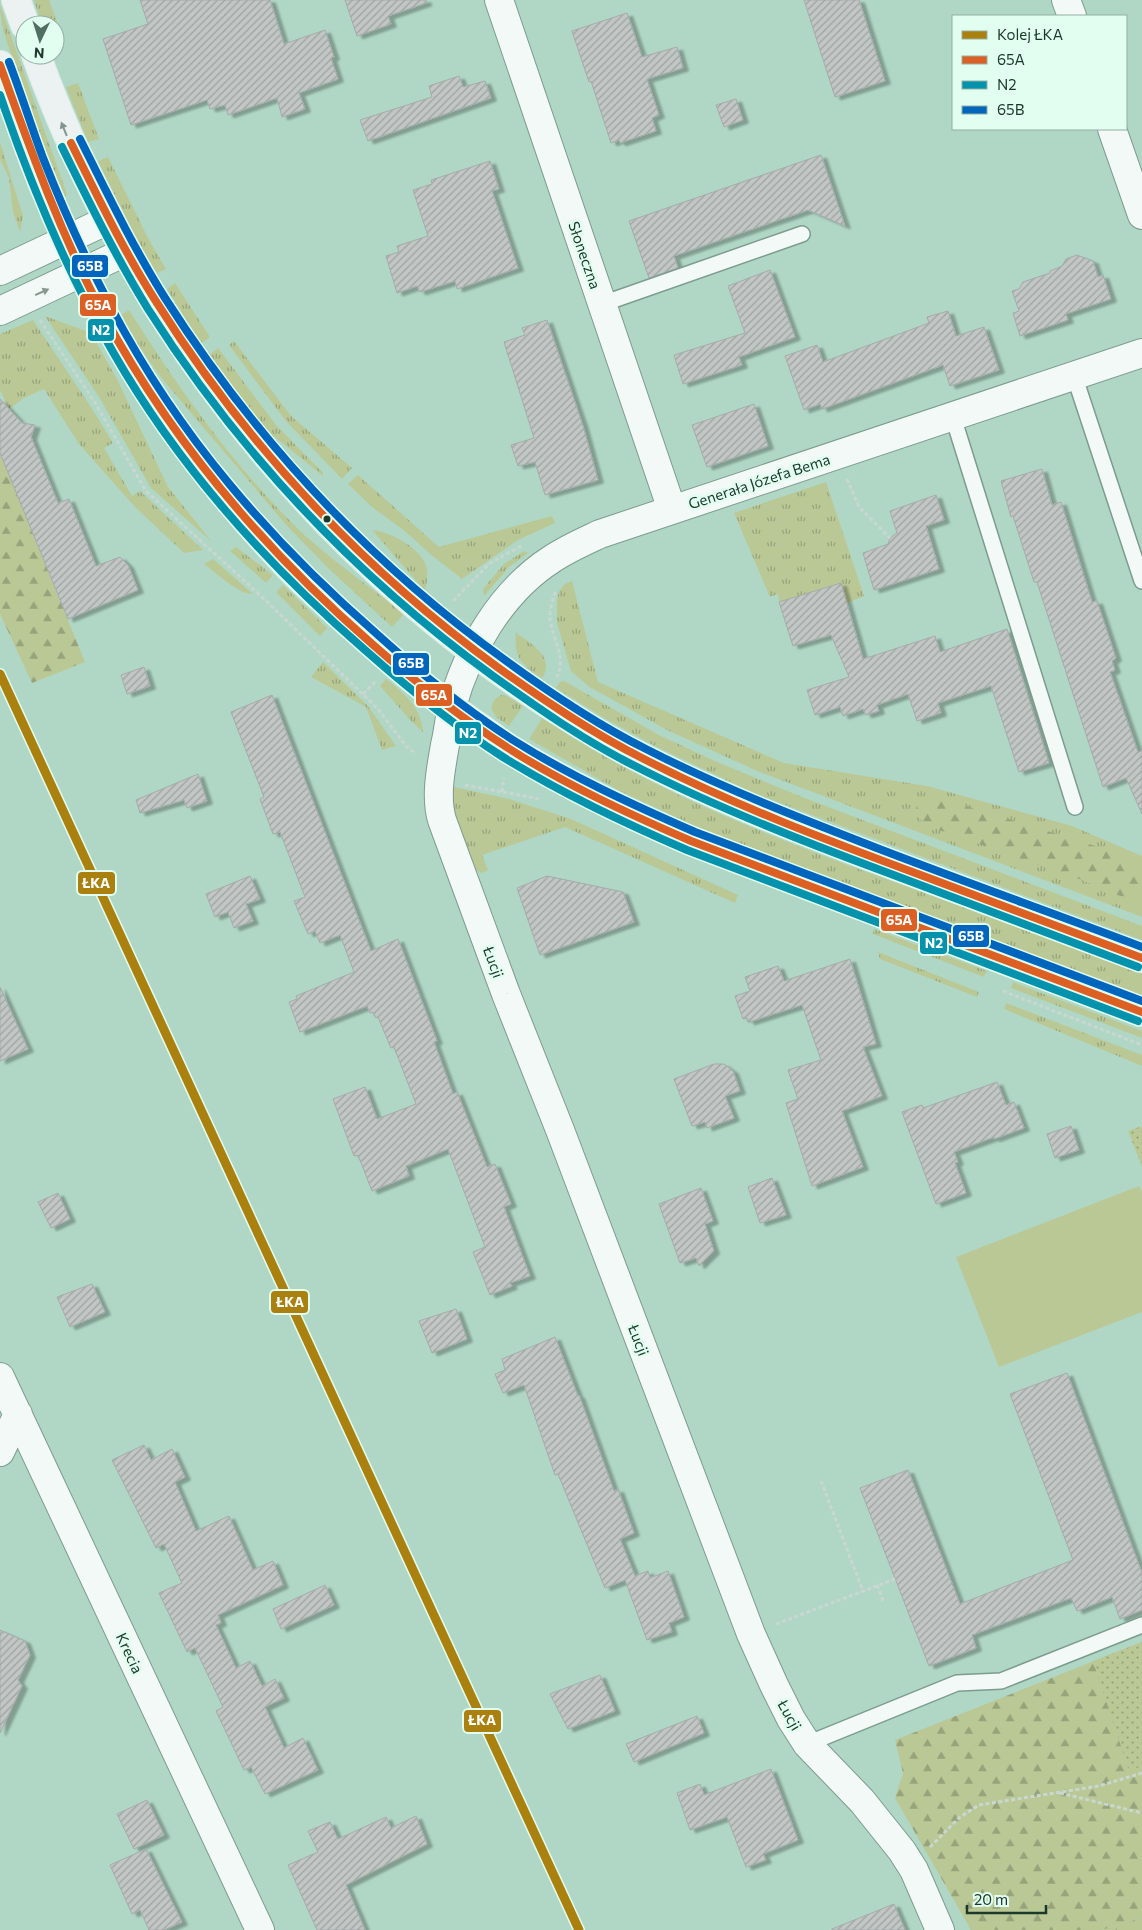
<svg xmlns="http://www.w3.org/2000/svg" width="1142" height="1930" font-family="Commissioner,sans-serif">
	<defs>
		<pattern id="grass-tufts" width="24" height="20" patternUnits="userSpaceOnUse" patternTransform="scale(1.25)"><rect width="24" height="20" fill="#bac896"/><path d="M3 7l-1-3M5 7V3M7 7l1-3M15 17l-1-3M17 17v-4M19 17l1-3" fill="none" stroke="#96a37b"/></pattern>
		<pattern id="forest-firs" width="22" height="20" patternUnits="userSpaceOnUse" patternTransform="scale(1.25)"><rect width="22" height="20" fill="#bac896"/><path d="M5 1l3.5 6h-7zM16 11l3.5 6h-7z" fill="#96a37b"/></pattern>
		<pattern id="park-dots" width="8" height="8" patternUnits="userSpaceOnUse" patternTransform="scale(1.25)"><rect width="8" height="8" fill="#bac896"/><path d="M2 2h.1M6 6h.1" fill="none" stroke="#96a37b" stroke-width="1.8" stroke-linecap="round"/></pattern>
		<pattern id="building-hatch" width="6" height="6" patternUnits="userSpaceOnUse" patternTransform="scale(1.25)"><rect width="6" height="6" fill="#c2c7c6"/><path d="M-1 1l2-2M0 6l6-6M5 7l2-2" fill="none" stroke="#9da3a1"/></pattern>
		<filter id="shadow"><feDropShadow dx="5.5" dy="3" stdDeviation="1" flood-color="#0004"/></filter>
	</defs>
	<rect width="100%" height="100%" fill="#b0d7c5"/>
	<path fill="url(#grass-tufts)" d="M34 0H49L61 32 55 34V25H42Z
		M0 5 67 194 66 197 63 195C47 156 33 116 19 75 11 53 0 29 0 5Z
		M78 83 99 139 88 142 66 87Z
		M0 142 23 216 20 232 13 212 9 178 0 159Z
		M108 157 148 238 166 269 157 273 138 242 98 161Z
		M175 283 210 337 201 344 167 289Z
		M129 310C177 386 229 460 292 523 326 557 367 584 404 614L392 627 329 569 288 527 163 380 140 348 121 315Z
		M45 316 91 333 117 379 168 487 212 542 151 488 99 397Z
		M33 320 89 404 113 443 104 448 132 496 140 491 203 550 184 553 135 507 79 444 44 389 24 398 9 409 0 390V334Z
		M234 341 291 416 352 468 342 479 285 420 229 345Z
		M218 348 276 425 323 473V476L270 433 236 393 209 355Z
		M358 475 439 547 552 516 555 523 518 540 462 579 430 554 406 532 372 507 348 484Z
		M826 482 864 596 847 603 779 602 778 594 770 597 734 513Z
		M372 530C390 532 417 546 425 563 429 572 427 582 425 591Z
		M236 547 273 575 266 583 230 551Z
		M524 551 528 553 509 567 484 596 483 589 504 564Z
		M213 559 253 594C239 595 215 572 204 564Z
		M572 581 598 682 784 763 927 786 1072 826 1142 856V917L755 770 667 730 588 686 571 671 557 623V600L559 591 565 584Z
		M283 585 327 628 320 636 276 592Z
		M516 633C531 643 556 658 542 678 523 666 513 658 516 633Z
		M323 662 368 706 396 746 382 750 366 707 311 677Z
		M386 679C405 694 421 707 423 732L412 722 380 686Z
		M564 681 659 735 717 762 802 797 1142 926V940L754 793 655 746 606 719 556 688 560 682Z
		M501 695 507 696 523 706 509 726 496 717 491 708 494 700Z
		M542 718C648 789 765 835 883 878 969 910 1056 941 1142 974V996L702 829 618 790 529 739Z
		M454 787 509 799 571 819 738 895 735 903 565 827 482 855 488 870 482 873 473 869C464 844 447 814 454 787Z
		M874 929 987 971 984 977 873 934Z
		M878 952 979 992 977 997 880 959Z
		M1013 982 1142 1031V1038L1011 988Z
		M1006 1003 1142 1055V1066L1004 1009Z
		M1142 1917V1930H1102Z"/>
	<path fill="url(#forest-firs)" d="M0 453 85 662 32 683 0 614Z
		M919 798H941L1108 850 1142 864V905L1079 879 925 825 915 812Z
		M1142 1642V1917L1102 1930H971L895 1798 903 1773 895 1740Z"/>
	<path fill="url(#park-dots)" d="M1142 1126V1167L1128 1131Z
		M1142 1642V1766L1129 1771 1093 1661Z"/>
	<path fill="#bac896" d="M1139 1186 1142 1193V1312L999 1367 956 1257Z"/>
	<path fill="url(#building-hatch)" stroke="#a5abaa" filter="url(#shadow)" d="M140 0H270L284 44 325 30 334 57 331 58 338 79 299 93 305 109 282 117 277 98 228 115 225 105 210 109 207 100 131 125 103 39 148 24Z
		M345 0H426V3L388 16 391 24 357 36Z
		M804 0H859L885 81 835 97Z
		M627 13 642 57 677 47 683 68 647 79 659 115 652 118 656 131 620 143 619 140 611 143 591 81 589 82 572 31Z
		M459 76 463 87 485 81 491 98 368 141 360 120 432 97 429 86Z
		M736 99 743 120 724 127 716 105Z
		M821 155 845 226 808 210 674 256 678 268 649 278 629 221Z
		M490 161 499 189 492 191 518 268 457 289 455 281 420 292 417 286 397 293 386 256 399 252 397 246 428 236 413 190 432 184 431 180Z
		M1077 255 1093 261 1098 277 1103 275 1111 299 1066 314 1068 320 1020 336 1013 313 1019 311 1012 291 1019 289 1023 282 1050 273V271L1062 266 1066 259Z
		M770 270 795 337 739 357 742 365 683 384 674 355 745 333 728 286Z
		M948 311 956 336 984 327 999 370 950 386 943 365 822 409 820 404 804 410 785 356 817 345 823 362 929 323 927 317Z
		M547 320 583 426 598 480 545 495 535 462 518 466 511 445 534 438 504 342 525 335 522 328Z
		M0 399 22 423 35 425 31 437 58 503 69 499 96 566 120 557 128 565 138 590 68 619 0 453Z
		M754 404 768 446 707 467 692 425Z
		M1042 469 1052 505 1061 502 1092 602 1097 601 1116 658 1112 661 1115 670 1110 672 1138 752 1142 751V814L1126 778 1103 787 1037 582H1034L1013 516 1011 517 1001 481Z
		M936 495 944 520 926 526 939 569 874 590 863 553 888 544 890 538 897 533 890 511Z
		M841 583 863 659 935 636 940 652 1007 629 1049 763 1019 772 991 686 938 703 941 713 917 721 908 694 877 705 879 711 866 715 863 709 843 716 840 707 815 715 807 690 849 677 831 635 793 646 779 602Z
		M144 667 150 686 127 694 121 675Z
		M272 695 371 951 398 939 437 1041 434 1042 453 1094 457 1092 487 1167 495 1164 511 1204 504 1207 530 1276 510 1283 512 1286 490 1295 473 1252 485 1247 448 1149 406 1166 409 1176 372 1191 358 1155 354 1156 333 1099 365 1087 377 1119 416 1104 394 1047 391 1048 378 1017 376 1018 373 1012 370 1013 367 1006 300 1032 289 1002 297 999 296 996 354 972 340 935 320 943 315 931 308 934 294 901 305 897 280 832 273 834 260 799 264 797 231 712Z
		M198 774 207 801 187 808 184 800 140 813 136 800Z
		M250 876 260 899 246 904 253 921 234 928 228 912 215 917 206 894Z
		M547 876 623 892 634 922 540 955 517 888Z
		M850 959 876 1044 863 1047 882 1096 842 1111 863 1167 812 1186 786 1103 798 1099 788 1070 821 1060 802 1005 749 1022 747 1018 743 1019 735 996 750 991 745 977 778 966 784 981Z
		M0 987 28 1049 0 1061Z
		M714 1064H724L733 1071 740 1091 725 1096 734 1118 707 1128 705 1122 692 1126 674 1079Z
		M997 1082 1006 1105 1014 1102 1024 1128 994 1139V1137L954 1152 958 1162 955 1163 966 1193 936 1204 902 1112 922 1105 923 1108Z
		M1071 1126 1079 1150 1055 1158 1047 1134Z
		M772 1178 786 1215 760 1223 748 1187Z
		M701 1188 713 1221 705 1224 714 1251 699 1266 696 1258 680 1263 659 1204Z
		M58 1193 70 1219 51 1228 38 1202Z
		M92 1284 105 1312 70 1327 57 1297Z
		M456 1309 467 1339 432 1353 419 1321Z
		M555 1337 578 1396 579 1395 614 1491 618 1489 634 1533 620 1539 635 1576 648 1571 650 1578 668 1571 684 1617 669 1623 672 1632 647 1640 625 1580 605 1588 558 1474 555 1475 524 1385 503 1393 495 1374 505 1370 502 1359Z
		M1067 1373 1142 1573V1610L1120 1619 1112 1597 1077 1611 1071 1598 972 1635 976 1648 929 1666 860 1488 908 1470 960 1604 1073 1560 1010 1394Z
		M144 1445 151 1460 172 1449 185 1477 175 1482 196 1531 229 1516 253 1570 273 1561 283 1585 218 1615 221 1623 216 1625 236 1668 250 1661 262 1686 275 1679 284 1698 265 1707 284 1748 303 1738 318 1770 265 1794 251 1767 244 1770 216 1711 223 1707 195 1648 187 1652 159 1593 182 1583 164 1544 156 1548 112 1460Z
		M325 1585 334 1605 281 1629 273 1609Z
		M0 1630 25 1641 30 1655 18 1680 22 1686 0 1733Z
		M600 1675 615 1711 568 1729 550 1694Z
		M697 1716 704 1733 634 1762 626 1744Z
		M771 1769 798 1840 763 1854 766 1860 746 1867 727 1817 690 1830 677 1793 700 1784 704 1795Z
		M147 1800 164 1835 134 1849 117 1814Z
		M416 1816 427 1844 346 1885 365 1930H317L288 1865 318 1852 308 1831 330 1822 338 1839 386 1817 391 1828Z
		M146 1849 182 1922 164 1930H149L140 1910 132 1914 110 1865Z
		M894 1904 905 1930H832V1929Z"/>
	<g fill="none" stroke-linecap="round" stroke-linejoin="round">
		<defs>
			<path id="lane" d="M602 304 802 234
				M1074 375 1142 581
				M953 417 1075 807
				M807 1744 957 1683 1001 1681 1142 1625"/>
			<path id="street" d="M499 0 672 510
				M1066 0 1072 16
				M1112 129 1142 215
				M0 1377 260 1930
				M0 1452 18 1414
				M940 1930 914 1870 902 1851 862 1801 807 1744 791 1719 774 1685 751 1634 560 1130 506 994 442 820C435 797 441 768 445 745 448 733 449 720 452 707 467 650 502 591 552 559 567 549 583 542 600 534L1142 353"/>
			<path id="secondary" d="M0 271 108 220
				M0 311 125 252"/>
			<path id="primary" d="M16 0 25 25
				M36 55C144 352 355 605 635 755 715 798 799 829 883 861 969 893 1056 925 1142 958
				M0 65C13 100 24 137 38 172 58 220 79 268 103 314 152 406 216 491 288 566 321 600 357 630 392 661 417 684 445 703 473 723 487 732 499 743 513 751 570 785 630 815 691 841L1142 1012"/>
		</defs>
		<use href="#lane" stroke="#7c9c8e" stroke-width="18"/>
		<use href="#street" stroke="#7c9c8e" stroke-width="30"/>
		<use href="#secondary" stroke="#7c9c8e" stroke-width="30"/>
		<use href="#primary" stroke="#dbede5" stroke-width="30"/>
		<path stroke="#cad7d1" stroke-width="3" stroke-dasharray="4 2.5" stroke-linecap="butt" d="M40 320 94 401 146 491 261 596 378 709 406 746 416 754
			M847 479 859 507 890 538
			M555 592C553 600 549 610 550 619 552 640 567 656 557 677
			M453 601 490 563 523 545
			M363 694 376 681
			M465 785 540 799
			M502 792 504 778
			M1003 991 1142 1045
			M821 1481 863 1591
			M877 1585 884 1603
			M776 1624 895 1579
			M1060 1793 1142 1813
			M930 1847 960 1817 979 1805 1099 1786 1142 1773"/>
		<use href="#lane" stroke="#f3f9f6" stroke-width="15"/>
		<use href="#street" stroke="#f3f9f6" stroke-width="28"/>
		<use href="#secondary" stroke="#f3f9f6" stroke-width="28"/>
		<use href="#primary" stroke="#ecf1f1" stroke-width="28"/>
		<defs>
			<path id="bus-1" d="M0 65C31 151 60 233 103 314 172 442 262 548 371 643 414 681 460 717 508 748 566 785 629 814 691 841L1142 1012
				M71 143C98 197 124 252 157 303 248 447 362 569 500 669 545 701 592 733 642 758 733 805 829 841 926 877 998 904 1070 931 1142 958"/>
			<path id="bus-2" d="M0 95C30 183 66 270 113 352 178 466 266 564 365 650 408 688 454 726 503 757 561 793 624 823 687 850L1138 1021
				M62 147C89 202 116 257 148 309 239 452 355 576 493 676 539 709 585 741 635 766 713 806 794 838 875 868 963 902 1051 934 1138 967"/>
			<path id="bus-3" d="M9 62C21 93 31 126 43 158 63 209 86 260 112 309 179 436 270 541 378 635 420 673 465 709 513 740 570 776 633 805 695 832L1142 1001
				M80 139C107 193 133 247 165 298 255 439 369 562 505 660 550 693 596 724 646 749 722 788 802 819 882 850 968 883 1055 914 1142 947"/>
		</defs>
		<use href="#bus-1" stroke="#e2fef0" stroke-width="11"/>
		<use href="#bus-2" stroke="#e2fef0" stroke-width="11"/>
		<use href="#bus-3" stroke="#e2fef0" stroke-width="11"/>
		<use href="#bus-1" stroke="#dc6023" stroke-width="8"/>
		<use href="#bus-2" stroke="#0592ad" stroke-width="8"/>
		<use href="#bus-3" stroke="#0065bd" stroke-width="8"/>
		<defs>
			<path id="rail-1" d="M0 674 579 1930"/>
		</defs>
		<use href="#rail-1" stroke="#e2fef0" stroke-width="12"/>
		<use href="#rail-1" stroke="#aa800f" stroke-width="9"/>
	</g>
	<defs><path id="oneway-solid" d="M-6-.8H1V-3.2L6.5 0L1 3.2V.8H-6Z" transform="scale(1.25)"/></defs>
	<use fill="#84948e" href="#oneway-solid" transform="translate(64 129) rotate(-112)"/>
	<use fill="#879890" href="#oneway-solid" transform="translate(42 292) rotate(-24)"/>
	<circle fill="#1b382b" stroke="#e2fef0" stroke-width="2" cx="327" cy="519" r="4.5"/>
	<g text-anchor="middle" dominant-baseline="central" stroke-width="5" stroke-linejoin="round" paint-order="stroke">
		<g font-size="15" fill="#1b382b" stroke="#e2fef0">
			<text transform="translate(585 255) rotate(71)">Słoneczna</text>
			<text transform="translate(759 481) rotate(-18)">Generała Józefa Bema</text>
			<text transform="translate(494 962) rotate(70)">Łucji</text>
			<text transform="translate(639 1340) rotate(69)">Łucji</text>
			<text transform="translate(130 1653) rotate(65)">Krecia</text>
			<text transform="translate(790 1715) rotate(61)">Łucji</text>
		</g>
	</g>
	<g stroke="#e2fef0" stroke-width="2">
		<rect x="71" y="254" width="38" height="24" rx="5" fill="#0065bd"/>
		<rect x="79" y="293" width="38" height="24" rx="5" fill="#dc6023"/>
		<rect x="87" y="318" width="28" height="24" rx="5" fill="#0592ad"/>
		<rect x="392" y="652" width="38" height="24" rx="5" fill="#0065bd"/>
		<rect x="415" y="683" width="38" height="24" rx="5" fill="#dc6023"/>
		<rect x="454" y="721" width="28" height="24" rx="5" fill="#0592ad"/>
		<rect x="77" y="871" width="39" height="24" rx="5" fill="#aa800f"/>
		<rect x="880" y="908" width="38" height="24" rx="5" fill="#dc6023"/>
		<rect x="952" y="924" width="38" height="24" rx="5" fill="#0065bd"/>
		<rect x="919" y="931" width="29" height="24" rx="5" fill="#0592ad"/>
		<rect x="270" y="1290" width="39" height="24" rx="5" fill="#aa800f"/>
		<rect x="463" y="1709" width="39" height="24" rx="5" fill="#aa800f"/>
	</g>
	<g font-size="14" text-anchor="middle" font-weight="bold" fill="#fff">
		<text x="90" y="271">65B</text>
		<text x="98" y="310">65A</text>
		<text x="101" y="335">N2</text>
		<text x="411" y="668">65B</text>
		<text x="434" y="700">65A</text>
		<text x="468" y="738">N2</text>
		<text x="96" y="888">ŁKA</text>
		<text x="899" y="925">65A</text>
		<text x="971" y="941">65B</text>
		<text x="934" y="948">N2</text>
		<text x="290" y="1307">ŁKA</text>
		<text x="482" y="1725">ŁKA</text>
	</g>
	<rect x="952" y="15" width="175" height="115" fill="#e2fef0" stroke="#92afa1"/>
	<rect x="962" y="31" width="25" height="8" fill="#aa800f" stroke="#92afa1"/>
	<text x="997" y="40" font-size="15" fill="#1b382b">Kolej ŁKA</text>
	<rect x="962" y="56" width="25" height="8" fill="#dc6023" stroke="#92afa1"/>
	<text x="997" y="65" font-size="15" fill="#1b382b">65A</text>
	<rect x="962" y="81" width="25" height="8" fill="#0592ad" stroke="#92afa1"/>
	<text x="997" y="90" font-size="15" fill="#1b382b">N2</text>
	<rect x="962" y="106" width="25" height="8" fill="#0065bd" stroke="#92afa1"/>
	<text x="997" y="115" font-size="15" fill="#1b382b">65B</text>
	<g transform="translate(40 40) rotate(184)"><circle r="24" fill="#e2fef0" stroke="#92afa1"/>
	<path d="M0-4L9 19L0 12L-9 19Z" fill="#4f7061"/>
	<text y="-8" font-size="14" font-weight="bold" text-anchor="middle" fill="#1b382b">N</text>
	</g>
	<path d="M967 1905v8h79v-8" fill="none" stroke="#1b382b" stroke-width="2.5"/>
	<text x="974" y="1905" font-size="15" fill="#1b382b" stroke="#e2fef0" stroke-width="4" paint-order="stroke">20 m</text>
</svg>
